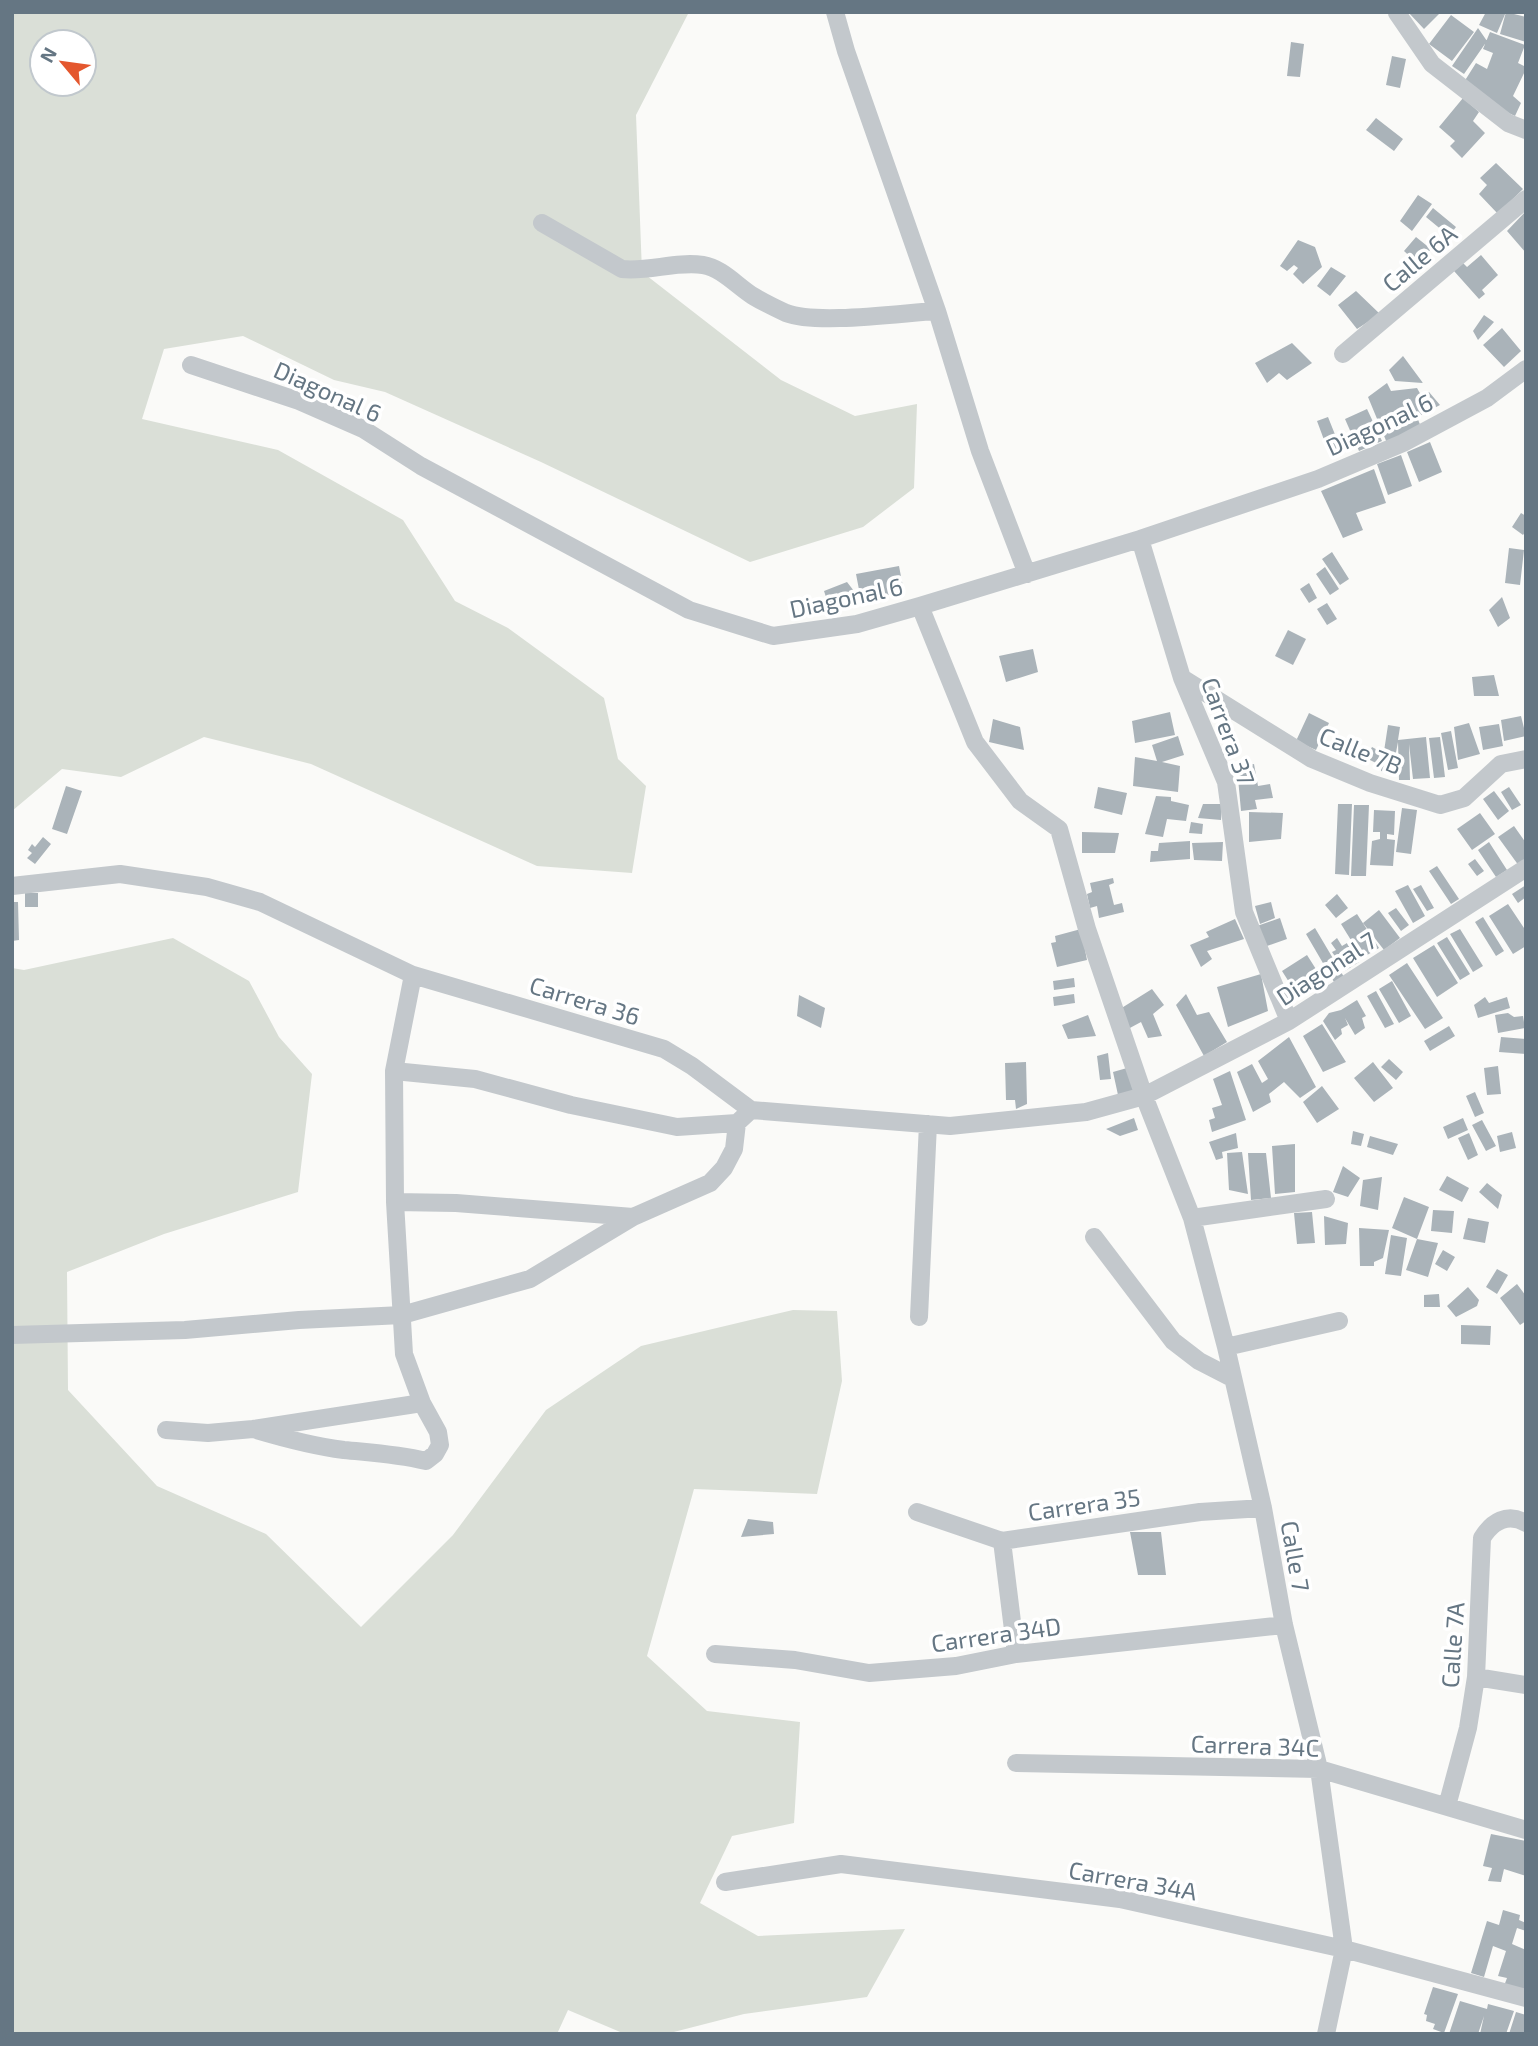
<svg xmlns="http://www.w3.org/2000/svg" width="1538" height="2046" font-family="'Exo 2',sans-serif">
	<rect width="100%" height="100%" fill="#fafaf8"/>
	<path fill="#dadfd7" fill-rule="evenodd" d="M12 12H689L636 115 642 272 781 380 855 416 917 404 914 488 863 527 750 562 541 462 385 392 334 380 243 336 164 349 142 419 278 450 403 520 455 601 508 628 604 698 618 759 646 786 632 873 537 866 311 764 204 737 121 777 62 769 12 811ZM42 42H84V84H42Z
		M173 938 249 981 279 1037 312 1074 298 1192 164 1234 67 1272 68 1390 157 1486 266 1534 361 1627 453 1535 546 1410 641 1346 793 1310 837 1311 842 1381 817 1494 694 1489 647 1656 707 1711 800 1722 794 1823 732 1836 700 1903 758 1936 905 1929 867 1997 744 2014 666 2034H625L568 2010 557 2034H12V968L24 970Z"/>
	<path fill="#aab3b9" d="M1408 12H1441L1424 29Z
		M1486 12H1506L1497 33 1479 25Z
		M1506 12 1526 17V42L1500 34Z
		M1451 15 1474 32 1452 61 1429 44Z
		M1478 28 1487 41 1464 74 1452 66Z
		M1490 32 1525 45 1518 63 1526 67V69L1513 96 1521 103 1515 116 1472 96 1464 82 1476 63 1487 69 1493 53 1483 49Z
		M1291 42 1304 44 1300 77 1287 76Z
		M1392 56 1406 59 1400 88 1386 85Z
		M1463 98 1479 112 1473 121 1485 133 1462 158 1450 146 1455 141 1439 127Z
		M1376 118 1403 139 1394 151 1366 130Z
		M1496 163 1523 189 1498 214 1479 194 1487 185 1480 178Z
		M1418 195 1432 204 1412 231 1400 221Z
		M1433 208 1456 227 1449 236 1426 217Z
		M1526 211V253L1507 231Z
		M1416 237 1431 249 1418 264 1404 251Z
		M1298 240 1315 247 1322 267 1303 284 1293 274 1298 268 1294 265 1287 271 1280 266Z
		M1481 255 1498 275 1482 290 1485 294 1479 299 1454 271 1463 263 1467 267Z
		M1331 267 1346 276 1330 296 1317 286Z
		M1356 291 1380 314 1357 329 1338 305Z
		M1484 315 1494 322 1478 340 1473 331Z
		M1502 328 1521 351 1504 367 1483 345Z
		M1292 343 1312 363 1287 380 1279 373 1267 383 1255 363Z
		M1403 356 1423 383 1395 381 1389 370Z
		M1387 383 1391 391 1417 388 1422 397 1429 392 1440 405 1417 417 1421 427 1387 443 1368 397Z
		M1367 409 1382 441 1359 451 1345 419Z
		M1328 417 1342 452 1330 456 1317 421Z
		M1430 442 1442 472 1419 482 1407 452Z
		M1401 455 1412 486 1388 495 1377 464Z
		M1374 469 1386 503 1356 513 1363 530 1343 538 1321 491Z
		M1521 513 1526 516V531L1523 535 1512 527Z
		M1509 548 1524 550 1520 585 1505 583Z
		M1332 552 1349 579 1340 585 1322 559Z
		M899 566 904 592 861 600 832 615 824 591 847 582 861 600 856 574Z
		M1325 567 1339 589 1330 595 1316 574Z
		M1309 583 1317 598 1309 603 1300 589Z
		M1502 597 1510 618 1498 627 1489 610Z
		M1327 603 1337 619 1327 625 1317 609Z
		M1288 630 1306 639 1293 665 1275 656Z
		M1033 649 1038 672 1006 682 999 656Z
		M1494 675 1499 696H1474L1472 677Z
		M1170 712 1175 735 1135 743 1132 721Z
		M1309 713 1329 723 1316 750 1296 741Z
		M1521 716 1526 736 1504 741 1501 720Z
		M993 719 1020 727 1024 750 989 742Z
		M1469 723 1480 754 1458 760 1454 727Z
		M1499 724 1503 746 1483 750 1479 727Z
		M1388 725 1400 727 1398 740 1426 737 1430 778 1413 779 1409 744 1410 780H1399L1398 742 1392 773 1381 771Z
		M1451 731 1458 768 1448 770 1441 733Z
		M1178 736 1184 755 1162 762 1180 766 1178 792 1133 786 1135 757 1157 761 1152 745Z
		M1440 737 1445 777 1434 778 1429 738Z
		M1372 747 1381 752 1376 763 1366 758Z
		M1254 764 1258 786 1270 784 1273 798 1255 800 1257 809 1241 811 1237 767Z
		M66 786 82 791 67 834 52 829Z
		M1098 787 1127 793 1122 815 1094 808Z
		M1509 787 1521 805 1512 810 1501 792Z
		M1494 791 1509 811 1498 820 1483 799Z
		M1156 796 1171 797V801L1189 805 1186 821 1167 819 1163 837 1145 834Z
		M1203 804H1222L1221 820 1198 818Z
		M1338 804H1352L1349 875 1335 874Z
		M1354 805H1369L1366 876H1351Z
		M1402 808 1417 810 1411 854 1396 852Z
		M1374 810 1395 811 1394 835 1387 834V839L1395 840 1393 866 1370 865 1372 841 1380 839V832H1373Z
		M1249 812 1283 813 1281 839 1249 842Z
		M1480 813 1495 834 1472 850 1457 829Z
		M1191 822 1203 824 1202 834 1189 833Z
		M1514 826 1526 843V861L1519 866 1498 837Z
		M1082 832 1119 833 1115 853H1082Z
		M43 837 51 844 35 864 27 858 32 853 28 850 32 844 35 847Z
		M1190 841V859L1150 862 1151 851H1158L1159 843Z
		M1223 842 1222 861 1194 860 1192 843Z
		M1489 842 1507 870 1496 877 1478 850Z
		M1475 859 1484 871 1477 876 1468 864Z
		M1437 866 1459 899 1451 904 1429 871Z
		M1113 878 1114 883 1109 885 1114 905 1122 903 1124 912 1099 918 1097 906 1090 908 1087 894 1092 892 1090 883Z
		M1408 885 1425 916 1413 923 1395 891Z
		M1421 885 1434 908 1427 911 1413 889Z
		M1526 885V897L1518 903 1512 894Z
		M25 893H38V907H25Z
		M1337 894 1348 908 1336 918 1325 905Z
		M12 902H18L19 940 12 941Z
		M1271 902 1275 918 1260 924 1255 906Z
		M1508 904 1526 931V946L1513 954 1489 916Z
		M1396 908 1409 925 1401 931 1388 913Z
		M1379 910 1400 938 1384 950 1363 923Z
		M1357 914 1379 948 1362 958 1341 924Z
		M1483 917 1504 951 1496 956 1475 922Z
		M1280 918 1287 939 1264 947 1257 926Z
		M1235 919 1244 939 1207 951 1212 959 1201 967 1190 945 1209 937 1206 932Z
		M1315 928 1344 977 1334 982 1306 934Z
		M1081 929 1087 960 1057 967 1051 943 1056 942 1055 936Z
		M1460 929 1483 966 1473 972 1450 934Z
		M1447 937 1470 974 1460 980 1437 943Z
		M1337 938 1342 946 1347 943 1359 962 1345 971 1332 952 1336 950 1331 943Z
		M1434 945 1458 983 1437 997 1413 958Z
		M1307 955 1321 977 1296 993 1282 971Z
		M1407 963 1443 1018 1425 1029 1389 975Z
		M1261 974 1268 1011 1228 1027 1217 987Z
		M1074 978 1075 987 1054 990 1053 981Z
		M1392 981 1411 1016 1399 1023 1379 989Z
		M1152 989 1164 1005 1153 1014 1162 1036 1148 1038 1141 1022 1128 1029 1120 1009Z
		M1376 991 1394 1024 1385 1028 1367 996Z
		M1074 994 1075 1003 1054 1006 1053 997Z
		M1186 994 1197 1015 1209 1012 1227 1042 1204 1056 1176 1005Z
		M799 995 825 1008 821 1028 797 1016Z
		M1485 997 1489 1003 1507 997 1510 1008 1478 1018 1474 1005Z
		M1357 1000 1366 1016 1362 1018 1365 1028 1355 1035 1345 1018 1348 1025 1341 1029 1342 1034 1335 1040 1323 1021 1329 1013 1341 1010Z
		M1508 1013 1514 1017 1523 1016 1525 1028 1498 1033 1495 1015Z
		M1088 1015 1096 1036 1068 1039 1062 1025Z
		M1322 1024 1346 1062 1323 1072 1303 1036Z
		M1449 1026 1455 1036 1430 1051 1424 1041Z
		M1289 1037 1316 1087 1300 1098 1284 1082 1269 1094 1271 1102 1253 1112 1237 1072 1252 1064 1262 1083 1268 1079 1258 1061Z
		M1501 1037 1526 1039V1054L1499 1052Z
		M1108 1053 1111 1079 1100 1080 1097 1056Z
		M1389 1059 1403 1072 1396 1080 1381 1067Z
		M1026 1062 1027 1104 1016 1109 1015 1100H1006L1005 1063Z
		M1373 1062 1393 1088 1374 1102 1354 1078Z
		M1498 1066 1501 1094 1487 1095 1484 1068Z
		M1127 1068 1134 1093 1118 1095 1113 1072Z
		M1230 1071 1246 1120 1212 1132 1209 1120 1215 1118 1212 1108 1222 1105 1213 1079Z
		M1322 1086 1339 1109 1317 1123 1303 1102Z
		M1475 1092 1484 1113 1475 1117 1466 1096Z
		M1134 1118 1138 1130 1120 1136 1106 1129Z
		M1463 1118 1468 1130 1448 1139 1443 1127Z
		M1482 1120 1496 1146 1486 1151 1472 1125Z
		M1353 1131 1364 1134 1361 1146 1351 1144Z
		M1512 1132 1516 1148 1500 1152 1497 1136Z
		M1236 1133 1238 1148 1222 1152 1223 1158 1216 1160 1209 1142Z
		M1469 1133 1478 1155 1468 1160 1458 1138Z
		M1370 1136 1398 1144 1393 1155 1367 1147Z
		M1295 1144V1192L1275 1194 1272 1146Z
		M1242 1152 1248 1194 1229 1190 1227 1153Z
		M1248 1153H1266L1271 1198 1251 1200Z
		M1343 1166 1360 1178 1348 1197 1333 1192Z
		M1447 1176 1469 1188 1462 1202 1439 1190Z
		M1382 1177 1378 1210 1360 1206 1363 1180Z
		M1487 1183 1502 1195 1498 1209 1479 1192Z
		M1404 1197 1429 1207 1417 1239 1392 1228Z
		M1433 1210 1454 1211 1452 1233 1431 1231Z
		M1312 1212 1315 1243 1297 1244 1294 1213Z
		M1324 1216 1348 1223 1346 1244 1325 1245Z
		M1468 1218 1489 1222 1485 1243 1463 1239Z
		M1359 1228 1389 1230 1383 1258 1374 1262V1266H1360Z
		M1391 1235 1407 1238 1401 1276 1385 1274Z
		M1417 1239 1438 1243 1428 1277 1406 1270Z
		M1443 1250 1455 1257 1447 1271 1435 1264Z
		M1497 1269 1508 1275 1497 1294 1486 1287Z
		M1517 1284 1526 1296V1321L1520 1325 1500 1298Z
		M1468 1287 1479 1300 1477 1306 1456 1317 1447 1306Z
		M1439 1294 1440 1307H1424V1295Z
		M1461 1325 1491 1326 1490 1345 1461 1344Z
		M748 1519 773 1522 774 1534 741 1537Z
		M1130 1532H1161L1166 1575H1138Z
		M1491 1834 1526 1841V1876L1504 1869 1501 1882 1488 1881 1492 1868 1483 1866Z
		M1503 1910 1520 1915 1519 1920 1526 1923V1931L1517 1928 1512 1944 1526 1950V1993L1504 1986 1507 1978 1498 1976 1506 1951 1493 1946 1484 1977 1471 1973 1487 1921 1499 1925Z
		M1433 1987 1458 1994 1444 2033 1433 2029 1435 2024 1426 2021 1427 2015 1424 2014Z
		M1460 2001 1487 2009 1488 2004 1514 2011 1506 2034H1480L1484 2016 1478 2034H1449Z
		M1516 2012 1526 2015V2034H1509Z"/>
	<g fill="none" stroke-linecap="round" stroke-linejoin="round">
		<path stroke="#c3c8cc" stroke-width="18" d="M835 12 846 51 937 311 980 451 1027 574
			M1397 13 1432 64 1508 123 1526 130
			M542 223 622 269C649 272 675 261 703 265 722 268 737 286 753 296 763 302 775 308 786 313 817 325 901 313 937 311
			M1343 354 1526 199
			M191 365 299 401 363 429 421 466 689 610 773 636 857 624 920 606 1140 539 1318 479 1403 443 1487 398 1526 369
			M1140 539 1182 678 1226 782 1244 912 1289 1021
			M920 606 975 742 1020 801 1059 829 1087 929 1144 1096 1192 1218 1226 1347 1263 1508 1284 1625 1319 1769 1344 1949 1326 2034
			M1182 678 1312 759 1370 783 1440 805 1464 798 1501 764 1526 759
			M12 886 120 874 207 887 260 902 413 975 664 1049 692 1066 751 1110 950 1126 1086 1112 1144 1096 1289 1021 1526 868
			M394 1071 475 1079 571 1105 677 1127 737 1123
			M395 1202 456 1203 633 1217
			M1192 1218 1326 1199
			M1094 1237 1173 1341 1199 1361 1232 1378
			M919 1317 928 1124
			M12 1335 185 1330 299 1320 402 1315 530 1279 633 1217 710 1183 724 1168 734 1149 737 1123 751 1110
			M1226 1347 1339 1321
			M253 1429C283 1438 313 1446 344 1450 374 1453 396 1454 426 1461L435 1454 440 1445 438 1432 422 1403 404 1354 395 1202 394 1071 413 975
			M166 1430 208 1433 253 1429 422 1403
			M917 1512 1002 1541 1200 1512 1263 1508
			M1002 1541 1016 1654
			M715 1654 795 1660 869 1673 956 1666 1016 1654 1284 1625
			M1476 1677 1526 1685
			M1016 1763 1319 1769 1526 1830
			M1447 1806 1468 1728 1476 1677 1482 1538C1492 1522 1507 1512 1526 1523
			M725 1882 841 1864 1120 1899 1344 1949 1526 1998"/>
	</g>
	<g text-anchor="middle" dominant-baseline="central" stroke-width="7" stroke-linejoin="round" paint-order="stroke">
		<g font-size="24" fill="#657683" stroke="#fff">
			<text transform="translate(1419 258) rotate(-40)">Calle 6A</text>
			<text transform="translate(328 391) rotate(24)">Diagonal 6</text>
			<text transform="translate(1379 424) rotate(-25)">Diagonal 6</text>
			<text transform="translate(846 597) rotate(-12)">Diagonal 6</text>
			<text transform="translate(1229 731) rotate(70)">Carrera 37</text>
			<text transform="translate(1361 750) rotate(22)">Calle 7B</text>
			<text transform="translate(1326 968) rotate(-33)">Diagonal 7</text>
			<text transform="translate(585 1000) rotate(17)">Carrera 36</text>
			<text transform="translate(1084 1504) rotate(-8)">Carrera 35</text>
			<text transform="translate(1296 1556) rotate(80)">Calle 7</text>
			<text transform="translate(996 1634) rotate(-8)">Carrera 34D</text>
			<text transform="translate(1452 1645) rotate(-86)">Calle 7A</text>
			<text transform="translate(1255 1745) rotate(2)">Carrera 34C</text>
			<text transform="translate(1133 1880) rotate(10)">Carrera 34A</text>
		</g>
	</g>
	<rect width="1538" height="2046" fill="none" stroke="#657683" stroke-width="28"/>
	<g transform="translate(63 63) rotate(299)"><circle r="33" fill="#ffffff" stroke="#c1c8cd" stroke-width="2"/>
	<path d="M0-5L12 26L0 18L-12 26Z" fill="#e4572e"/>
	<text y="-10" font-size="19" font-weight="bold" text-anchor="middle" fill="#657683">N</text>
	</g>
</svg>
